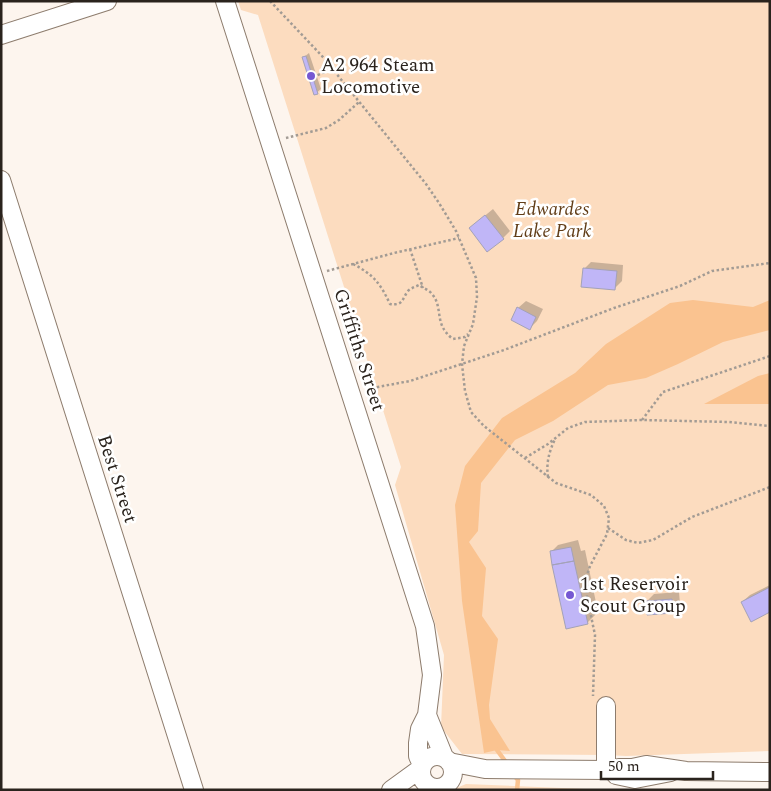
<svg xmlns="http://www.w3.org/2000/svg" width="771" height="791" font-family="Spectral,serif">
	<rect width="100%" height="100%" fill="#fdf5ee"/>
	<path fill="#fcdcbf" d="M238 1H770V751L626 756 607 755 462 754 441 727 444 655 395 485 401 467 258 15 241 10Z
		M466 784 609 790H452Z"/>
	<path fill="#fac390" d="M693 300 753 307 770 300V330L723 342 678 364 646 378 608 385 553 421 515 440 481 483 478 531 469 542 486 568 482 616 498 639 489 705 490 719 510 751 497 750 484 753 462 601 455 505 465 466 502 418 575 373 606 344 670 303Z
		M770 373V404H704L758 376Z"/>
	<path fill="#0003" d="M309 53 321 89 315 94 304 57Z
		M493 209 510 231 503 238 470 228Z
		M591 262 623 265 622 281 614 289 584 269Z
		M526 301 543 309 537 321 530 328 512 319 518 308Z
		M578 540 581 551 585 550 598 612 587 623 551 552 558 545Z
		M770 585V611L742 602 750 595Z
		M679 592 680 604 673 611 648 613 647 601 654 594Z"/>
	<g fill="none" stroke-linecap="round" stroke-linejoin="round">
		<path stroke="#fac390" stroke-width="4.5" d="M497 750 508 765
			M513 774 518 780 517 790"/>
	</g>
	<path fill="#c0b6f7" stroke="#a4a2b7" d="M306 56 318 94 314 95 302 57Z
		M485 215 504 239 487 252 469 228Z
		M583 268 617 271 615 290 581 287Z
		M517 307 536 317 530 330 511 320Z
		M571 547 574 561 552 565 550 551Z
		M574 561 588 624 566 629 552 565Z
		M770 587V612L751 622 741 602Z
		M672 599 673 613 647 615 646 601Z"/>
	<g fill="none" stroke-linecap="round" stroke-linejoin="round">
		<defs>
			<path id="minor" d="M225 1 425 626 432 675 427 715 420 729 418 743V756L422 765
				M1 35 107 1
				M1 180 194 790
				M427 715 444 757
				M421 772a16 16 0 1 1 32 0a16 16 0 1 1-32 0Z
				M449 762 485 769 608 770 619 768H632L646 765 686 771 770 772
				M606 770V706
				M616 775 635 779 671 772
				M391 790 420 769"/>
		</defs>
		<use href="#minor" stroke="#8d7c6d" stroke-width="20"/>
		<path stroke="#a29b94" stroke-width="2.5" stroke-dasharray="2.5 2.5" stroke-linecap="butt" d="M270 1 322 56 426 184 439 203 456 231 476 278 477 297 473 324 464 346 462 364 465 391 471 412 484 426 556 483 591 495 604 506 609 518 607 534 590 566 586 578 587 597 595 635 593 696
			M313 77 332 69
			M286 138 326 128 339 120 359 102
			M410 249 423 288
			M353 264C374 275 380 283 390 304 403 306 402 299 408 291 411 288 415 287 419 285 423 288 429 290 432 294 444 308 433 324 453 339L465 337 468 334
			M327 271 394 253 459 238
			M367 389 410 381 504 350 614 308 680 286 712 271 770 263
			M642 420 663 392 770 356
			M525 458 548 444 568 428 585 422 642 420 729 422 770 426
			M548 477C546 463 549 452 555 439
			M608 528 626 540 638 543 653 540 692 517 770 487"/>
		<use href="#minor" stroke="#fff" stroke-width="18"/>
	</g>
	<g fill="#7658d2" stroke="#fff" stroke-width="2">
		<circle cx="311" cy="76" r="5"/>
		<circle cx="570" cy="595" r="5"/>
	</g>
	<g text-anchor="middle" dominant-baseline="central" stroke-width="5" stroke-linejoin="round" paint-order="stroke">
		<g font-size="19" fill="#2a231d" stroke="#fff" text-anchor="start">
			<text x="321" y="65">A2 964 Steam<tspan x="321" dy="22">Locomotive</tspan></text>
			<text x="580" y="584">1st Reservoir<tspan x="580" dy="22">Scout Group</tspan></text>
		</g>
		<g font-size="19" font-style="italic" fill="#613d17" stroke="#fff">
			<text x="552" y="209">Edwardes<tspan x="552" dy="22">Lake Park</tspan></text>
		</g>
		<g font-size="19" fill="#2a231d" stroke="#fff">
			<text transform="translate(359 350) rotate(72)">Griffiths Street</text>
			<text transform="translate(117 479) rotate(72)">Best Street</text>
		</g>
	</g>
	<rect width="771" height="791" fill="none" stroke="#2a231d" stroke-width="5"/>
	<path d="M601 771v8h112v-8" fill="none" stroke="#2a231d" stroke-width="2.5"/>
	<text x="608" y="771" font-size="15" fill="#2a231d" stroke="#ffffff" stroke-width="4" paint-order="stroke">50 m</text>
</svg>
